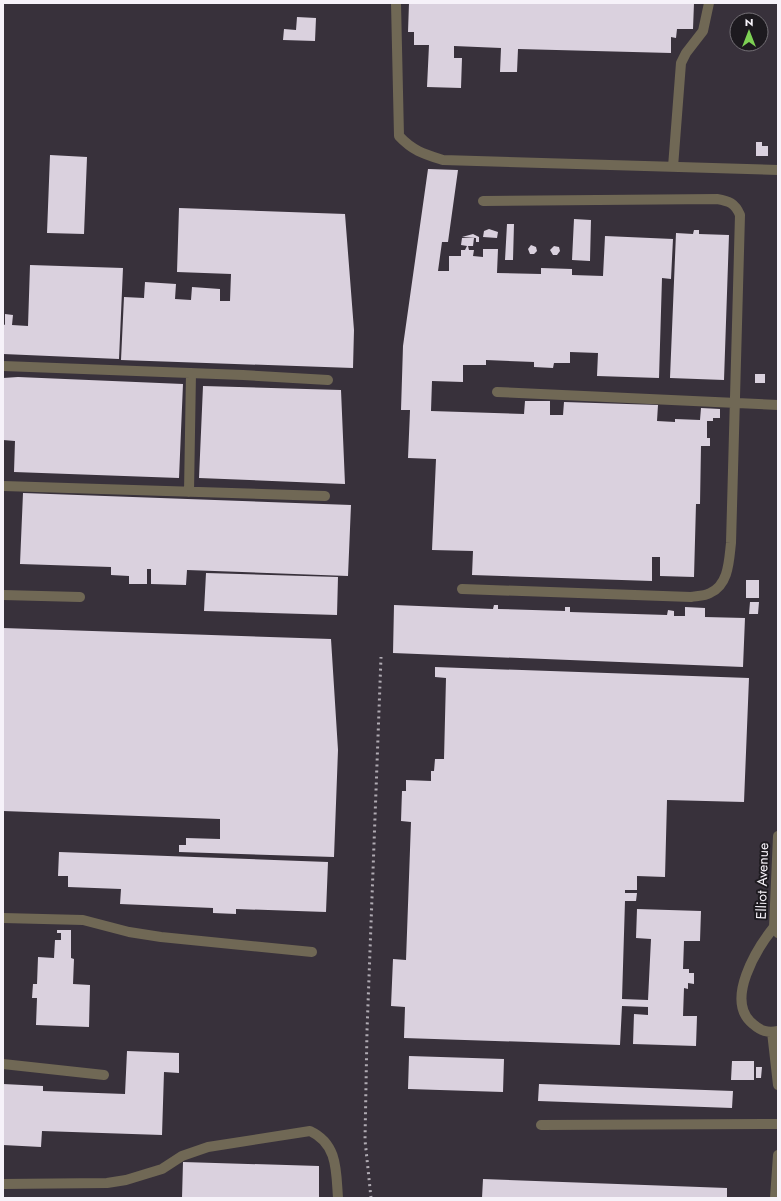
<svg xmlns="http://www.w3.org/2000/svg" width="781" height="1201" font-family="Jost,sans-serif">
	<rect width="100%" height="100%" fill="#38313b"/>
	<path fill="#dad1de" d="M409 3H694L693 29H677L676 38 671 37V53L518 49 517 72H500L501 48 454 46V58H462L461 88 427 87 429 45H414V32H408Z
		M297 17 316 18 315 41 283 40 284 29 296 30Z
		M756 142H762V146H768V156H756Z
		M50 155 87 157 84 234 47 233Z
		M428 169 458 170 448 242H442L438 271H449V256H461V250H465L467 246 461 245 462 238H474L473 246H468L469 250H474L473 256 483 257V249H498L497 273 541 274V268L572 269V275L603 276 605 236 673 239 671 279 662 278 659 378 597 376 598 353 570 352V363H554L553 368 534 367V362L486 360V365H463V382L432 381 431 411 524 414 525 401H550V415H563L564 402 658 405 657 421 675 422V419L700 420 701 408 720 409V418H713V421H707V438H710V446H701L700 504H696L694 577 660 576V557H652V581L472 575 473 551 432 550 436 459 408 458 410 410H401L403 346Z
		M179 208 345 214 354 330 353 368 121 360 124 297 144 298 145 282 176 284 175 299 191 300 192 287 220 289V301H230L231 274 177 272Z
		M574 219 591 220 590 261 572 260Z
		M507 224H514L513 260H505Z
		M489 229 498 232 497 238 483 237 484 231Z
		M694 230H699V234L729 235 724 380 670 378 676 233 693 234Z
		M473 234 479 237V242H476V238L462 237Z
		M531 245 536 247 537 251 534 254H530L528 249Z
		M554 246 559 247 560 251 557 255H553L550 250Z
		M30 265 123 268 119 359 3 354V324L5 325V314L13 315 12 325 28 326Z
		M755 374H765V383H755Z
		M18 377 183 384 179 478 14 472 15 441 3 440V378Z
		M203 386 341 390 345 484 199 478Z
		M23 493 351 505 348 576 187 570 186 585 151 584V569H147V584H129V576L111 575V567L20 564Z
		M206 573 338 577 337 615 204 611Z
		M746 580H759V598H746Z
		M750 602H759L758 614H749Z
		M394 605 493 609 494 605H498V609L565 611V607H570V612L667 615 668 610 674 611V616H685V607L705 608V617L745 618 743 667 393 653Z
		M3 628 331 639 338 750 334 857 179 852V845H186V838L220 839V819L3 811Z
		M435 667 749 678 744 802 667 800 665 877 637 876V890H625V893H637L636 901H625L622 999 648 1000 651 939 636 938 637 909 701 911 700 941H684L683 969H689V973H694V984L688 983V989L684 988 683 1016H697L696 1046 633 1044 634 1014 648 1015V1007L622 1006 620 1045 404 1038 405 1007 391 1006 393 959 406 960 411 822 401 821 402 791H406V780L431 781V771H434L435 759H444L446 678 435 677Z
		M59 852 328 862 326 912 236 909V914L213 913V908L120 904 121 889 68 887V876H58Z
		M57 930H71V958L74 959 73 984 90 985 89 1027 36 1025 37 998H32L33 984H37L38 957 54 958 55 940H61V933H57Z
		M127 1051 179 1053V1073L164 1072 162 1135 42 1131 41 1147 3 1145V1084L43 1086V1091L125 1094Z
		M409 1056 504 1059 503 1092 408 1089Z
		M732 1061H754V1080H731Z
		M756 1067H762L761 1078H756Z
		M539 1084 733 1091 732 1108 538 1101Z
		M183 1162 319 1166V1198H182Z
		M483 1179 727 1188V1198H482Z"/>
	<g fill="none" stroke-linecap="round" stroke-linejoin="round">
		<path stroke="#706855" stroke-width="10" d="M396 3 399 136C413 151 424 154 443 160L778 170
			M673 167 681 63 686 53 703 31 709 3
			M3 366 243 375 328 380
			M497 392 778 405
			M3 486 325 496
			M189 492 191 373
			M462 589 691 597C697 596 705 596 710 593 729 585 729 560 731 543L740 215C735 203 729 201 717 199L483 201
			M3 595 80 597
			M3 918 83 920 129 932 161 937 312 952
			M774 927 778 836
			M778 933 774 927C757 948 724 1001 753 1024 761 1031 767 1033 778 1031
			M772 1032 778 1085
			M3 1064 104 1075
			M541 1125 778 1124
			M3 1184 107 1183 126 1180 162 1169 182 1156 208 1147 310 1131C338 1144 336 1171 338 1198
			M775 1198 778 1155"/>
		<path stroke="#b1acb4" stroke-width="3" stroke-dasharray="2 4" stroke-linecap="butt" d="M371 1198 365 1140 367 1031 381 657"/>
	</g>
	<g text-anchor="middle" dominant-baseline="central" stroke-width="4" stroke-linejoin="round" paint-order="stroke">
		<g font-size="14" fill="#f6f2f9" stroke="#1d1a1f">
			<text transform="translate(762 881) rotate(-88)">Elliot Avenue</text>
		</g>
	</g>
	<rect width="781" height="1201" fill="none" stroke="#f6f2f9" stroke-width="8"/>
	<g transform="translate(749 32)"><circle r="19" fill="#1d1a1f" stroke="#747076"/>
	<path d="M0-3L7 15L0 10L-7 15Z" fill="#7dd154"/>
	<text y="-6" font-size="11" font-weight="bold" text-anchor="middle" fill="#f6f2f9">N</text>
	</g>
</svg>
